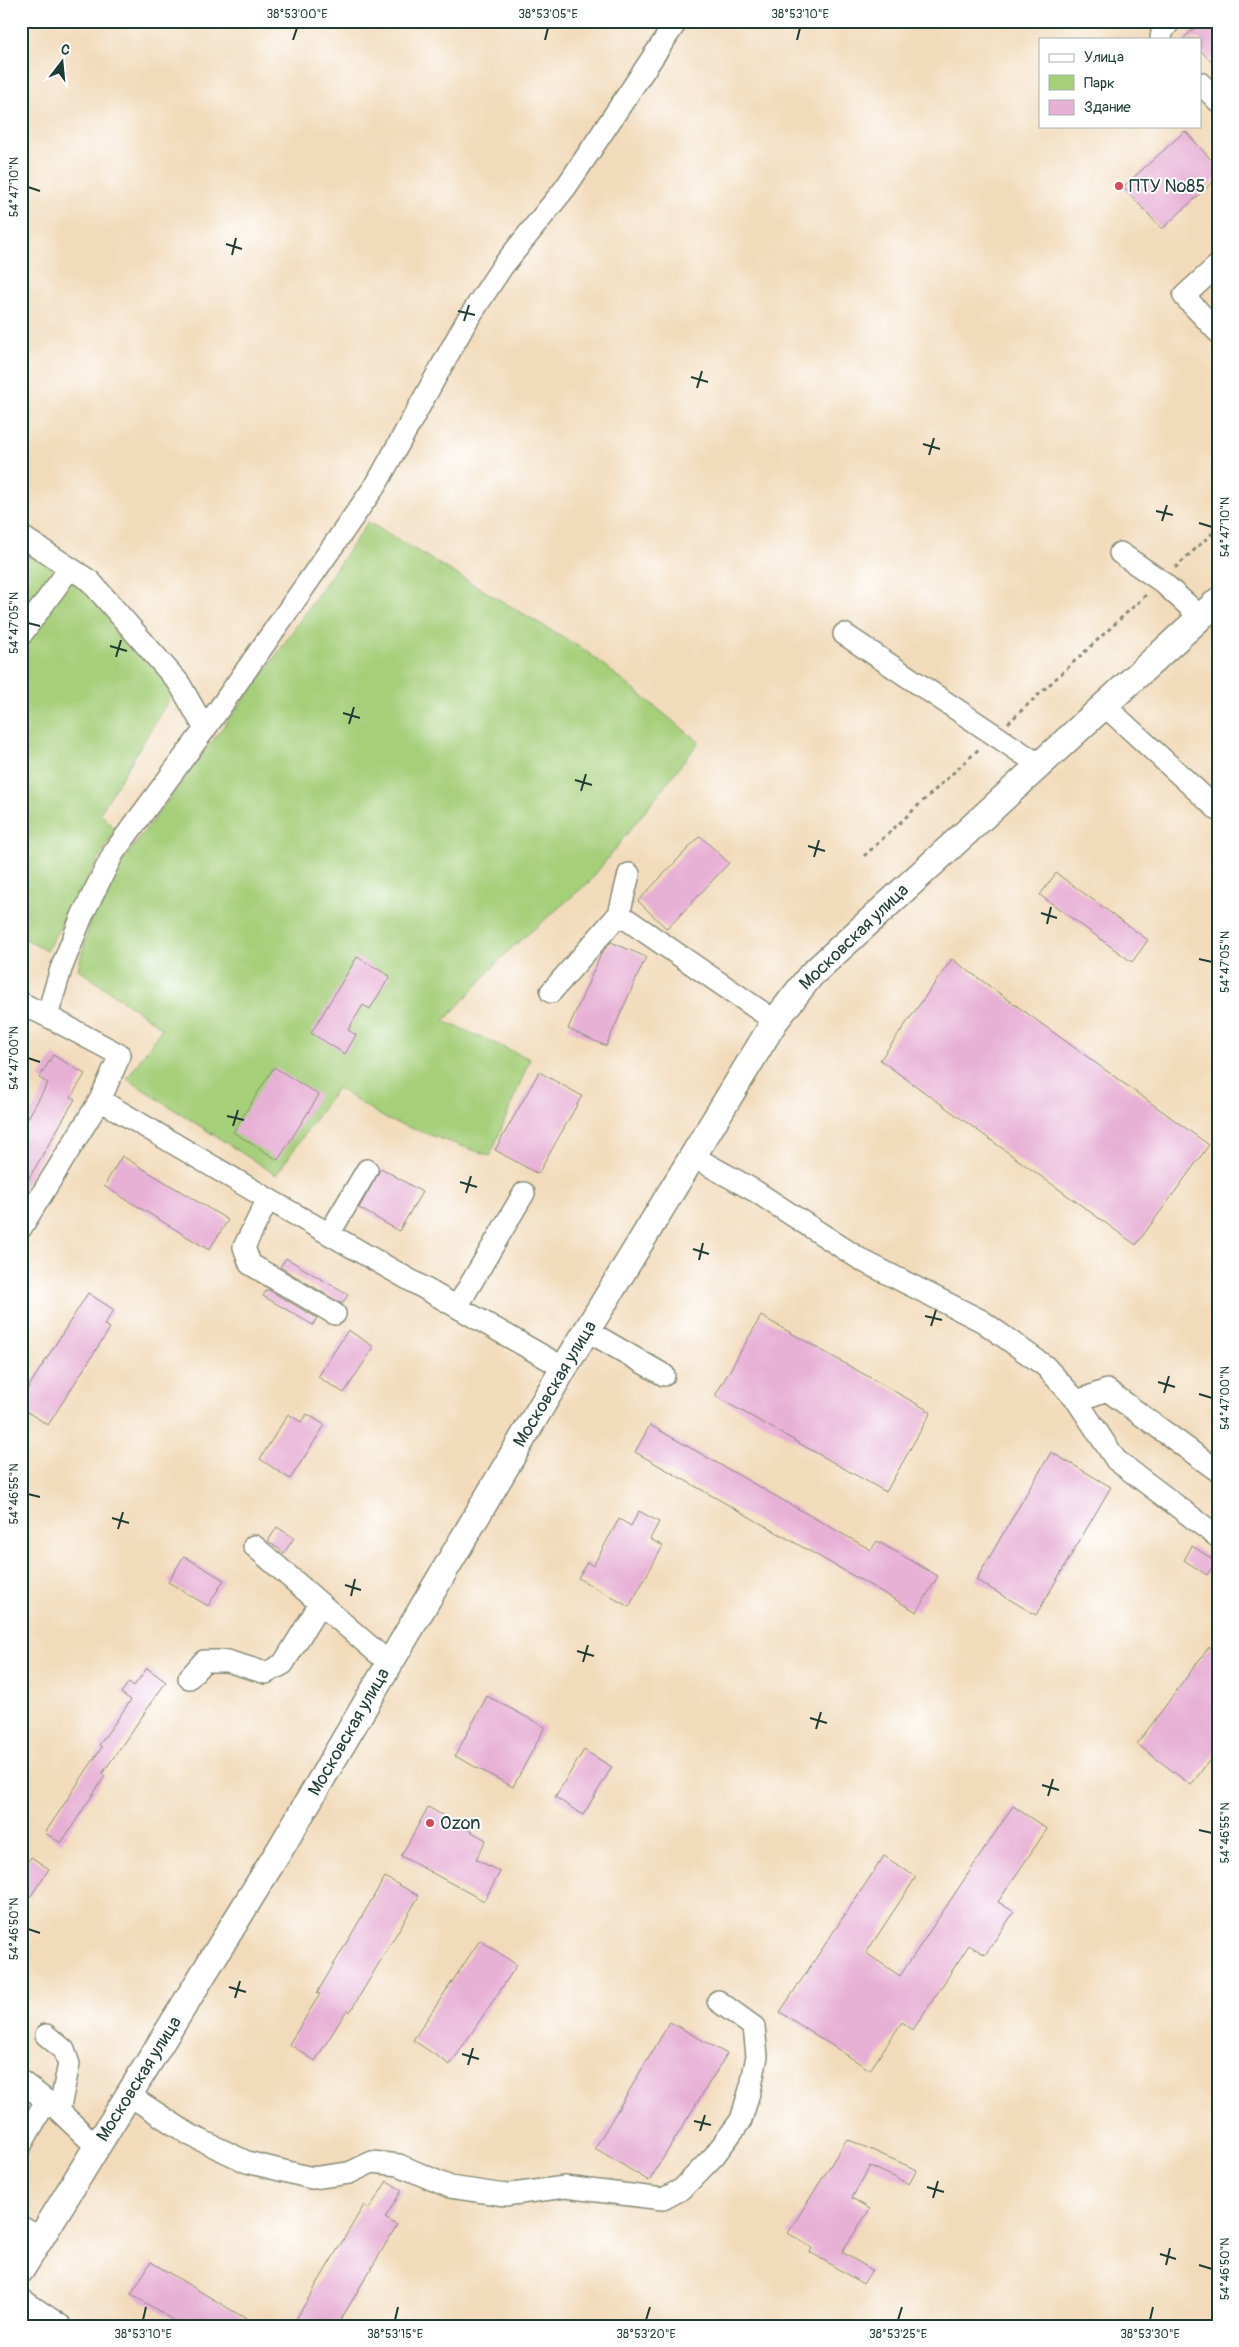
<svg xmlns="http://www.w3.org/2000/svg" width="1239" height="2347" font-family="Pangolin,sans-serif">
	<rect width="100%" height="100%" fill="#fff"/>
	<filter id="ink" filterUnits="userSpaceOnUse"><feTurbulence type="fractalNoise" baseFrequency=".02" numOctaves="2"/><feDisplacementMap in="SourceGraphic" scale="10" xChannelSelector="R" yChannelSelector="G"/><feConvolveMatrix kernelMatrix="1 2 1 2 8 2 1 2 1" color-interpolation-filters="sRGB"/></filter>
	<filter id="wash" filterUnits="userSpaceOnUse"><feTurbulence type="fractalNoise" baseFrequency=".0096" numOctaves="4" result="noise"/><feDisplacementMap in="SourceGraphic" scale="20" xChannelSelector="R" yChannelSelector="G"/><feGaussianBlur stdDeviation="1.12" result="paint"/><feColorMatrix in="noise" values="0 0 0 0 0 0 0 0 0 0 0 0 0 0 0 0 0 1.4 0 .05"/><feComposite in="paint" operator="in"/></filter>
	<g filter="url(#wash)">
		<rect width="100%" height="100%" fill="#f2dbbb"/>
		<path fill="#a6cf7a" stroke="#628657" d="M368 522 586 651 699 742 589 882 507 952 444 1021 530 1059 490 1156 388 1120 337 1088 276 1175 127 1079 162 1028 78 969 97 895 266 670Z
			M21 536 90 581 179 683 100 813 116 829 46 951 21 936Z"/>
		<g id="blocks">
			<path fill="#e7b0d5" d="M1202 21H1218V69L1200 50V39H1183Z
				M1185 131 1218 167V177L1162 229 1123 187Z
				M700 836 729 863 667 929 638 901Z
				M1056 873 1148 940 1132 962 1040 895Z
				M611 942 646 957 606 1046 568 1029 601 954Z
				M357 957 390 976 370 1009 363 1005 348 1030 356 1035 345 1054 311 1033Z
				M952 959 1209 1145 1136 1245 880 1060Z
				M53 1055 85 1074 71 1097 75 1099 21 1192V1130L48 1083 39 1078Z
				M274 1067 319 1095 278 1160 233 1132Z
				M539 1072 582 1096 538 1174 495 1150Z
				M122 1156 228 1220 209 1250 104 1186Z
				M381 1168 422 1192 399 1231 359 1208Z
				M286 1258 348 1295 342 1304 280 1267Z
				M267 1289 317 1318 313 1325 263 1296Z
				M88 1293 114 1310 104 1325 110 1328 48 1425 21 1408V1399Z
				M761 1316 931 1412 886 1492 715 1396Z
				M348 1330 374 1347 344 1393 318 1377Z
				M288 1414 301 1422 307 1414 325 1425 290 1479 260 1459Z
				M650 1425 871 1550 877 1541 938 1576 917 1612 635 1452Z
				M1051 1452 1111 1487 1036 1615 976 1580Z
				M639 1511 659 1522 650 1539 663 1546 629 1607 578 1578 587 1562 593 1566 619 1519 631 1526Z
				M277 1527 294 1538 284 1553 268 1541Z
				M1192 1546 1216 1561 1207 1575 1184 1560Z
				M184 1556 224 1580 208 1606 168 1582Z
				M1209 1647 1218 1654V1749L1191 1785 1137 1744Z
				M147 1668 166 1682 102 1774 105 1776 61 1843 45 1833 102 1747 99 1745 131 1700 121 1693 129 1682 134 1686Z
				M487 1696 545 1727 513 1787 455 1756Z
				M584 1750 612 1767 583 1815 555 1797Z
				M1013 1806 1047 1829 998 1902 1014 1912 985 1955 969 1945 913 2030 902 2022 870 2070 780 2012 884 1856 916 1877 866 1953 900 1976Z
				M428 1807 486 1840 476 1859 500 1872 484 1901 401 1856Z
				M31 1857 49 1869 30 1897 21 1891V1871Z
				M385 1877 419 1896 350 2012 347 2010 315 2061 289 2044 320 1994 317 1993Z
				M480 1940 517 1965 450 2065 413 2040Z
				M670 2022 727 2054 649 2181 595 2148Z
				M847 2139 917 2170 909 2184 870 2166 852 2198 870 2209 842 2252 872 2270 863 2284 810 2252 812 2248 788 2233Z
				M387 2181 402 2190 385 2218 397 2225 337 2326H292L364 2205 369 2209Z
				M151 2262 258 2326H183L131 2294Z"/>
		</g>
	</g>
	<g filter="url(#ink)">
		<use href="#blocks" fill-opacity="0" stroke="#888c78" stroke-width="1"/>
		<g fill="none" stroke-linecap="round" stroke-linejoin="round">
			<defs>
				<path id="minor" d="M1161 39 1162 32 1170 21
					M1200 83 1218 101
					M1218 265 1184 296 1218 332
					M21 536 90 581 179 683 205 729
					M1120 553 1161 581 1201 617
					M844 634 1041 766
					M21 635 70 568
					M1105 706 1218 810
					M629 874 619 914 775 1021
					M551 992 619 914
					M21 1003 47 1016
					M100 1100 268 1199 564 1368
					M692 1156 755 1191 863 1261 982 1321 1045 1366 1077 1401 1107 1390 1218 1471
					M268 1199 244 1247 250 1264 335 1314
					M21 1228 100 1100 120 1055 47 1016 61 969 82 916 114 852 205 729 377 483 466 322 502 267 566 187 677 21
					M329 1234 367 1170
					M457 1307 524 1193
					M586 1330 664 1375
					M1077 1401 1116 1460 1218 1537
					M254 1546 389 1663
					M189 1678 204 1661H227L266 1673 283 1664 320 1604
					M46 2035 64 2050 69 2064 59 2111 97 2147
					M21 2081 57 2109
					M129 2095 190 2135 247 2162 312 2178 349 2173 372 2162 399 2165 450 2187 505 2195 565 2187 663 2199 682 2189 714 2156 741 2120 751 2086 757 2056 754 2027 718 2001
					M21 2145 46 2101
					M21 2227 41 2238
					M21 2299 61 2326"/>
				<path id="major" d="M21 2270 282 1846 564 1368 775 1021 811 975 1218 601"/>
			</defs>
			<use href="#minor" stroke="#888c78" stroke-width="24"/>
			<use href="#major" stroke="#888c78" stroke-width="29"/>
			<path stroke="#888c78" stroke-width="3" stroke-dasharray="4 4" stroke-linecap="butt" d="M1175 568 1218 528
				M1008 723 1146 595
				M864 856 981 747"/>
			<use href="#minor" stroke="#fff" stroke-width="21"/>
			<use href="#major" stroke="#fff" stroke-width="26"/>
			<defs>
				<path id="rail" d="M1215 2326 1218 2323"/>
			</defs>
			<use href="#rail" stroke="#1f3d34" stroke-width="5.5"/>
			<use href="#rail" stroke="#fff" stroke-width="4" stroke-dasharray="11" stroke-linecap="butt"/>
		</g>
	</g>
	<path fill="none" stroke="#1f3d34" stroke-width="2" d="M293 40 297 28M545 40 548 28M797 40 800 28M28 187 40 191M226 244 242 249M232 255 236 238M458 311 475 315M464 321 469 305M691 377 708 382M697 388 702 371M923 444 940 449M929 455 934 438M1156 511 1173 515M1162 521 1167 505M1199 523 1212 527M28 623 40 626M110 646 127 651M116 657 121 640M343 713 360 718M349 724 354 707M575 780 592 785M581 791 586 774M808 846 825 851M814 857 819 840M1041 913 1057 918M1047 924 1051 907M1199 959 1212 962M28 1058 40 1062M227 1116 244 1120M233 1126 238 1110M460 1182 477 1187M466 1193 471 1176M693 1249 709 1254M699 1260 703 1243M925 1316 942 1320M931 1326 936 1310M1158 1382 1175 1387M1164 1393 1169 1376M1199 1394 1212 1398M28 1494 40 1497M112 1518 129 1523M118 1529 123 1512M345 1585 361 1590M351 1596 355 1579M577 1651 594 1656M583 1662 588 1645M810 1718 827 1723M816 1729 821 1712M1042 1785 1059 1790M1048 1796 1053 1779M1199 1830 1212 1833M28 1929 40 1933M229 1987 246 1992M235 1998 240 1981M462 2054 479 2059M468 2065 473 2048M694 2121 711 2125M700 2131 705 2115M927 2187 944 2192M933 2198 938 2181M1160 2254 1176 2259M1166 2265 1170 2248M1199 2265 1212 2269M143 2320 146 2307M395 2320 398 2307M646 2320 650 2307M898 2320 902 2307M1150 2320 1153 2307"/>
	<g fill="#d1495b" stroke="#fff" stroke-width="2">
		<circle cx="1119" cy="186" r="5"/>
		<circle cx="430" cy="1823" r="5"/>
	</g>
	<g text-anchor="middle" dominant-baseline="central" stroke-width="4" stroke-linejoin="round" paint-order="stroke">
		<g font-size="18" fill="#1f3d34" stroke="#fff" text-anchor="start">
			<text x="1129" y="186">ПТУ №85</text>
			<text x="440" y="1823">Ozon</text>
		</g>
		<g font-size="18" fill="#1f3d34" stroke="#fff">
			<text transform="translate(854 937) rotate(-44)">Московская улица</text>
			<text transform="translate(555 1384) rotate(-59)">Московская улица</text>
			<text transform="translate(349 1732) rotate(-60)">Московская улица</text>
			<text transform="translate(139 2079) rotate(-58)">Московская улица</text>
		</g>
	</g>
	<rect width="1239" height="2347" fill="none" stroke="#fff" stroke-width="55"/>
	<rect x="1039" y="38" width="162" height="90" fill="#ffffff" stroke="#a5b1ae"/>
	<rect x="1049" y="54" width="25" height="8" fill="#ffffff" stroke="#a5b1ae"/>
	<text x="1084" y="62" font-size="15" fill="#1f3d34">Улица</text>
	<rect x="1049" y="75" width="25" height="15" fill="#a6cf7a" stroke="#a5b1ae"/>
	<text x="1084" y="88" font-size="15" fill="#1f3d34">Парк</text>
	<rect x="1049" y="100" width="25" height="15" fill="#e7b0d5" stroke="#a5b1ae"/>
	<text x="1084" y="112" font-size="15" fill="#1f3d34">Здание</text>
	<g transform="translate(62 62) rotate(16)" stroke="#ffffff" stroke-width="4" paint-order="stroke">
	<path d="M0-4L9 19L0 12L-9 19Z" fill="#1f3d34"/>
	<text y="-8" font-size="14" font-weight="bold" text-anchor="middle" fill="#1f3d34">С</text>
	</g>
	<rect x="28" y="28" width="1184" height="2292" fill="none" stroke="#1f3d34" stroke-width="2"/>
	<g font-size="12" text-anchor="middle" fill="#1f3d34">
		<text x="297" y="18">38°53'00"E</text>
		<text x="548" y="18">38°53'05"E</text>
		<text x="800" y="18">38°53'10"E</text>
		<text transform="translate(14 187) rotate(-90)" y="4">54°47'10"N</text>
		<text transform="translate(1225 527) rotate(-90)" y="4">54°47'10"N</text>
		<text transform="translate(14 623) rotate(-90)" y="4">54°47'05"N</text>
		<text transform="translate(1225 962) rotate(-90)" y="4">54°47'05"N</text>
		<text transform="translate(14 1058) rotate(-90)" y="4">54°47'00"N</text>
		<text transform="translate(1225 1398) rotate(-90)" y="4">54°47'00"N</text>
		<text transform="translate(14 1494) rotate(-90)" y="4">54°46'55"N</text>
		<text transform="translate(1225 1833) rotate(-90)" y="4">54°46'55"N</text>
		<text transform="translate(14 1929) rotate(-90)" y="4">54°46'50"N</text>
		<text transform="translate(1225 2269) rotate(-90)" y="4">54°46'50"N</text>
		<text x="143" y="2338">38°53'10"E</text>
		<text x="395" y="2338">38°53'15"E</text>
		<text x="646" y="2338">38°53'20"E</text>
		<text x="898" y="2338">38°53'25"E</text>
		<text x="1150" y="2338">38°53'30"E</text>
	</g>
</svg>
